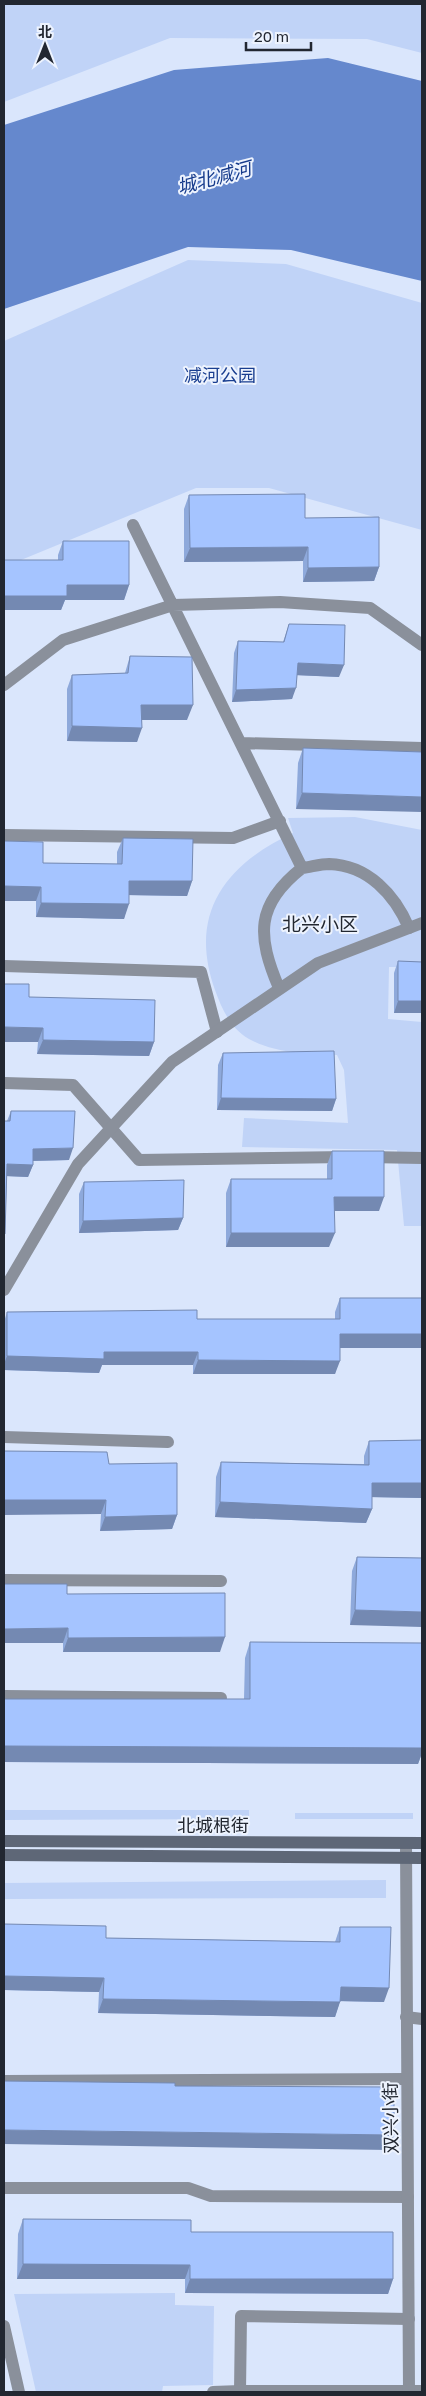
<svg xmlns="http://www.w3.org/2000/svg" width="426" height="2396" font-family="'Golos Text','Noto Sans SC',sans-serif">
	<rect width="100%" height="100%" fill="#dae6fc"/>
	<path fill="#c0d3f7" d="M4 4H422V53L367 39 170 38 4 102Z
		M188 260 286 264 422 303V530L269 488H196L4 567V341Z
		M355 817 422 830V967H389L388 1019 422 1022V1226H404L397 1150 242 1147 244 1118 348 1123 344 1070 337 1055C306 1053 277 1054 249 1039 230 1028 222 1009 215 990 188 915 224 865 293 833L288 818Z
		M4 1810H249V1819L4 1820Z
		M295 1813H413V1819H295Z
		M386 1880V1898L4 1899V1883Z
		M175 2293V2305L214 2306 213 2385 163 2386 162 2392H36L14 2294Z"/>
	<path fill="#6588cd" d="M328 58 422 81V281L291 250 188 247 4 309V125L174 70Z"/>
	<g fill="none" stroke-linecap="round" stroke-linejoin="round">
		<path stroke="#8a909b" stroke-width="12" d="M133 525 302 868C255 905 257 936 279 988
			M4 685 63 640 173 605 280 602 370 608 422 645
			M242 743 422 748
			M4 835 233 838 280 821
			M302 868C311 867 320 864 329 864 368 865 395 895 409 928
			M4 966 201 972 217 1032
			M4 1083 73 1085 139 1160 347 1157
			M367 1157 422 1158
			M4 1437 168 1442
			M4 1580 221 1581
			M4 1696 221 1698
			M406 2017 422 2019
			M4 2081 407 2079
			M4 2188H188L211 2196 408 2197
			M409 2319 241 2316 240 2391H422
			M213 2392 240 2391"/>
		<path stroke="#8a909b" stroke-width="12" d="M4 1290 78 1164 172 1062 318 963 422 923
			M406 1843 409 2392
			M4 2326 19 2392"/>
		<path stroke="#5e6777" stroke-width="12" d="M4 1841 422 1843
			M4 1855 422 1858"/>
	</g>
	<path fill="#8ea9db" d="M189 495 305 518 379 567 374 581 303 582V561L184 562V509Z
		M63 541 129 585 124 600H65L61 610H4L58 560V555Z
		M289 624 339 677 297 675 292 699 232 702 234 653 238 641 283 642Z
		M130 656 187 720H142L137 742 67 741V689L72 675 125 673Z
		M303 748 422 752 296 809 298 763Z
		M123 838 192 881 187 896 129 895 124 919 36 917V901H4V841L43 863 117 864V852Z
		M398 961 422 962V1013H394V973Z
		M29 997 154 1042 149 1056 37 1054 38 1042Z
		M223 1053 336 1099 332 1111 217 1110 218 1065Z
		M11 1111 69 1160 33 1161V1165L28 1177 7 1176 5 1234 4 1238V1121H7Z
		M332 1151 379 1211H334L329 1247H226V1193L231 1179H327V1165Z
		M84 1182 183 1218 178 1230 79 1233V1194Z
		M340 1298H422V1348H340L335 1374H193V1365H102L99 1373 4 1370V1322L7 1312 197 1319H335V1312Z
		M422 1440V1498L372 1497V1509L366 1523 215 1517 216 1477 221 1462 364 1464V1456L369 1441Z
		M109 1464 177 1515 172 1529 100 1531 101 1514Z
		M357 1557 422 1558 350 1625 352 1571Z
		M67 1594 220 1652H63V1643Z
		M250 1642 422 1643V1753L418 1764 4 1762V1699H244L245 1658Z
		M4 1924 106 1938 335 1942 340 1927 384 2002 340 2001 335 2017 98 2013 99 1992 4 1990Z
		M23 2219 191 2232 393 2279 388 2294 185 2293V2279H17L18 2234Z"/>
	<path fill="#7489b2" d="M308 547 303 561 184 562 190 548Z
		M379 567 374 581 303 582 308 568Z
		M67 585H129L124 600H65L61 610H4V596Z
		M298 663 344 665 339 677 293 675Z
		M296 688 292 699 232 702 236 690Z
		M141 705H193L187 720H135Z
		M72 726 142 728 137 742 67 741Z
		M302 793 422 797V812L296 809Z
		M129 881H192L187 896 124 895Z
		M4 886 41 887 36 901H4Z
		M41 903 129 904 124 919 36 917Z
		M398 1001H422V1013H394Z
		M4 1027 43 1028 38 1042H4Z
		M43 1040 154 1042 149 1056 37 1054Z
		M221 1098 336 1099 332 1111 217 1110Z
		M73 1148 69 1160 29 1161 33 1149Z
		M7 1164 33 1165 28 1177 4 1176Z
		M334 1197H384L379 1211H329Z
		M183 1218 178 1230 79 1233 83 1221Z
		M231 1233H335L329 1247H226Z
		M340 1334H422V1348H335Z
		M104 1352H198L193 1365H102L99 1373 4 1370V1364L7 1356Z
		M198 1360 340 1361 335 1374H193Z
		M372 1483H422V1498L366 1497Z
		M4 1500H106L101 1514 4 1515Z
		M220 1502 372 1509 366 1523 215 1517Z
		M177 1515 172 1529 100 1531 105 1517Z
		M355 1610 422 1612V1627L350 1625Z
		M68 1628 63 1643H4V1629Z
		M225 1637 220 1652H63L68 1638Z
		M422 1740V1753L418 1764 4 1762V1746Z
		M4 1976 104 1978 99 1992 4 1990Z
		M341 1987 389 1988 384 2002 335 2001Z
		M103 1999 340 2002 335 2017 98 2013Z
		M4 2130 394 2135 389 2150 4 2144Z
		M23 2264 190 2265 185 2279H17Z
		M190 2279H393L388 2294 185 2293Z"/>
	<path fill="#a5c4ff" stroke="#7489b2" d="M305 494V518L379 517V567L308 568V547L190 548 189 495Z
		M63 541H129V585H67V596H4V560H63Z
		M289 624 345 625 344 665 298 663 296 688 236 690 238 641 284 642Z
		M130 656 192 657 193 705H141L142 728 72 726V675L128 673Z
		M303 748 422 752V797L302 793Z
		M123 838 193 839 192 881H129V904L41 903V887L4 886V841L43 842V863L122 864Z
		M398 961 422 962V1001H398Z
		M4 984H29V997L155 1000 154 1042 43 1040V1028L4 1027Z
		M334 1051 336 1099 221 1098 223 1053Z
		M11 1111H75L73 1148 33 1149V1165L7 1164 5 1234H4V1121H10Z
		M332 1151H384V1197H334L335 1233H231V1179H332Z
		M184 1180 183 1218 83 1221 84 1182Z
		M340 1298H422V1334H340V1361L198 1360V1352H104V1359L7 1356V1312L197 1310V1319H340Z
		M422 1440V1483H372V1509L220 1502 221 1462 369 1465V1441Z
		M4 1451 107 1452 109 1464 177 1463V1515L105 1517 106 1500H4Z
		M357 1557 422 1558V1612L355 1610Z
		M4 1584H67V1594L225 1593V1637L68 1638V1628L4 1629Z
		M250 1642 422 1643V1748L4 1746V1699H250Z
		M4 1924 106 1926V1938L340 1942V1927H391L389 1988 341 1987 340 2002 103 1999 104 1978 4 1976Z
		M4 2081 175 2083V2086L394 2087V2135L4 2130Z
		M23 2219 191 2220V2232H393V2279H190V2265L23 2264Z"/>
	<g text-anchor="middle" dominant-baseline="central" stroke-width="4" stroke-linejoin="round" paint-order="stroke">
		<g font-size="18" fill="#193e90" stroke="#edf3fe">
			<text x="220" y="375">减河公园</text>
		</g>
		<g font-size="18" fill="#222731" stroke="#edf3fe">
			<text x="213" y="1825">北城根街</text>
			<text transform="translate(390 2118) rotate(-91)">双兴小街</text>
		</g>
		<g font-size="19" font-style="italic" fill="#153a8b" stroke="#edf3fe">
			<text transform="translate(214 177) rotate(-15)">城北减河</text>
		</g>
		<g font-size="19" fill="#222731" stroke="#edf3fe">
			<text x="320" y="923">北兴小区</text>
		</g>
	</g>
	<rect width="426" height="2396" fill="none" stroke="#222731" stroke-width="10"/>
	<g transform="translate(45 45)" stroke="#edf3fe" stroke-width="4" paint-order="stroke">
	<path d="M0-4L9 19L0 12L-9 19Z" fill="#222731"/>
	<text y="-8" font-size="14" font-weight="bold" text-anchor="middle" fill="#222731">北</text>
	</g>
	<path d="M246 42v8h65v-8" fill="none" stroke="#222731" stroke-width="2.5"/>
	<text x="254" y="42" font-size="15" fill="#222731" stroke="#edf3fe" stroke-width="4" paint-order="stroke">20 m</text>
</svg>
